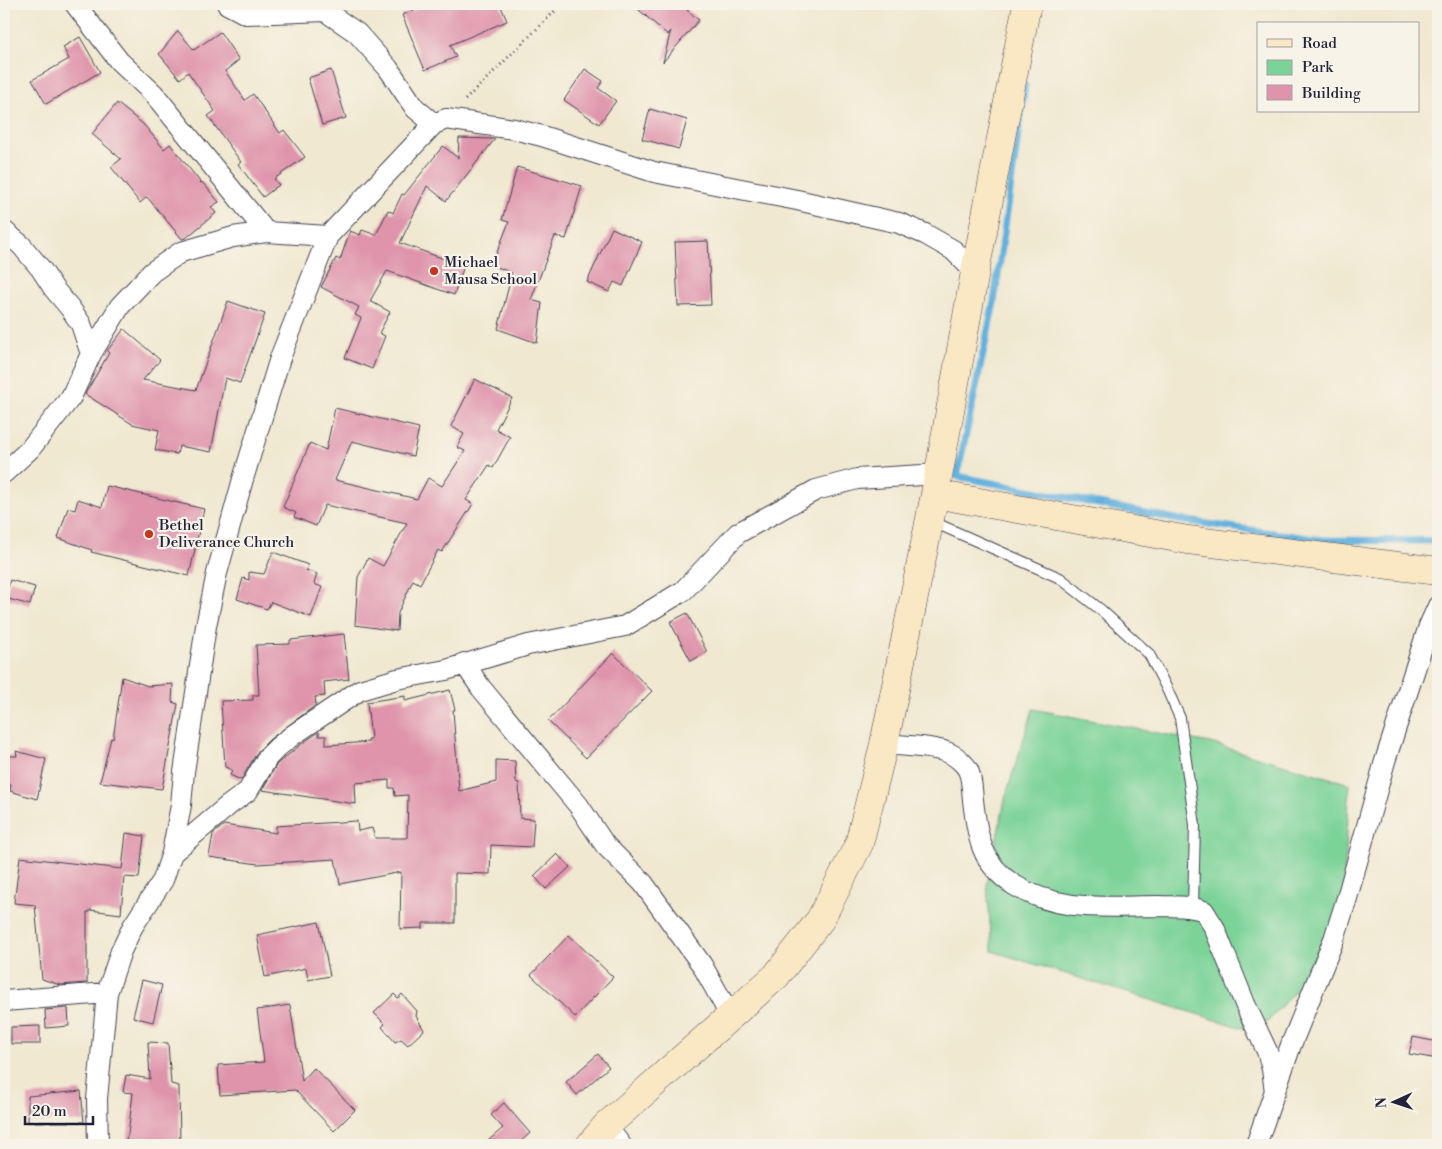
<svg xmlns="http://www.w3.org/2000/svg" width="1442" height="1149" font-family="'Libre Bodoni',serif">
	<rect width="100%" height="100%" fill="#f7f3e8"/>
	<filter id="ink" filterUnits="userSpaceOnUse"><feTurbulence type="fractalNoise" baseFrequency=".02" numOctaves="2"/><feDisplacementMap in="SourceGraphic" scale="10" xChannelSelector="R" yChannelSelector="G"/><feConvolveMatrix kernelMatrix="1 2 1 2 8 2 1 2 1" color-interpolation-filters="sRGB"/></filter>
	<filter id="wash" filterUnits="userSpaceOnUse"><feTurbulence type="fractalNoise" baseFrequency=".0096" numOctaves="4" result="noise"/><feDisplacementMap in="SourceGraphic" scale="20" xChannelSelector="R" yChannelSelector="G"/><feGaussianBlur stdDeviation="1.12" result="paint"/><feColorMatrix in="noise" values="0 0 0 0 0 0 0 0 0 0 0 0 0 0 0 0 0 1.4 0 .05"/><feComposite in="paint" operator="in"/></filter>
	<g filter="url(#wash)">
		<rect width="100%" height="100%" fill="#f0e8d0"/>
		<path fill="#7cd398" stroke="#4f7a6a" d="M1033 709 1210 743 1350 784 1343 898 1311 972 1258 1033 992 951 987 884 1006 795Z"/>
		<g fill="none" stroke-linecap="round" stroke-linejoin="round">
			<path stroke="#64b1de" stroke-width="7" d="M1025 86 994 302 957 476 1180 520 1322 540 1438 541"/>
		</g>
		<g id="blocks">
			<path fill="#df94ac" d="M429 4H500L507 21 450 45 456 57 425 70 402 15Z
				M632 4H692L687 10 699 20 663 62 671 30 668 35Z
				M178 31 194 50 220 32 239 60 225 71 245 100 253 94 280 133 284 130 305 157 274 179 279 185 263 197 238 164 241 162 208 116 215 111 188 72 180 79 159 54Z
				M80 37 100 72 46 104 32 80 69 59 63 47Z
				M585 69 603 81 598 88 616 101 599 124 564 100Z
				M331 70 346 118 322 125 308 78Z
				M117 103 144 125 164 149 170 144 201 183 202 182 219 202 211 207 216 213 186 238 182 239 147 197 140 203 111 167 121 159 92 134Z
				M650 109 687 120 679 149 642 139Z
				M459 138 495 139 446 201 427 186 400 243 464 266 454 295 387 271 370 301 390 312 379 333 385 336 372 369 345 358 361 318 355 315 359 307 321 287 336 258 340 260 350 231 360 235 362 230 376 235 388 210 393 213 402 194 404 195 443 146 458 158Z
				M517 167 582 186 566 239 555 236 531 300 542 303 537 343 498 329 512 273 492 265 509 222 502 220Z
				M612 228 642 242 623 286 614 282 609 292 587 282Z
				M708 241 711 305 678 306 675 242Z
				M228 301 265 314 240 383 225 378 211 452 179 446 177 454 155 450 159 430 132 424 85 394 109 353 107 351 124 329 160 360 143 380 196 390Z
				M475 379 512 398 496 429 510 437 493 468 489 465 466 500 473 504 442 552 438 550 420 584 413 580 398 613 397 631 355 625 358 577 368 558 383 566 407 523 325 505 316 526 294 517 296 513 283 507 310 443 326 450 335 408 419 428 413 456 352 441 335 480 417 499 428 478 442 486 465 451 457 447 464 434 451 426Z
				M107 486 204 509 189 576 91 552 92 550 58 538 68 508 75 510 78 499 102 507Z
				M273 552 308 565 306 570 317 574 314 584 322 587 311 617 271 602 267 609 237 599 243 578 249 580V572L264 574Z
				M10 580 35 587 30 605 5 598Z
				M687 613 707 652 691 661 670 622Z
				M344 634 349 679 324 682 325 696 315 697 316 705 270 739 258 751 241 780 230 775 232 770 225 767 221 701 253 700V695H259L256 645 290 644V640Z
				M613 653 652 691 586 758 548 721Z
				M122 677 148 686 173 684 172 702 178 704 162 789 100 782 111 738 113 739Z
				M450 690 455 710H453L459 791 496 782V760L515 761 516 782 519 783 520 818 534 819 532 847 491 845 490 874 455 873V923H423V928L400 929 401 872 340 884 335 859 258 864 209 857 213 834 224 825 276 833V826L357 821 358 831 372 828 375 838H407L408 795 395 796 394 788H389V780L355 783 356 804 262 790 277 764 300 745 319 732V736H326V745L369 742 368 739H371L367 702 405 696V701Z
				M16 751 46 759 37 799 10 791 11 784 4 782V756H17Z
				M126 833 144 836 139 878 124 877 121 914 90 910V912H87V983L60 985 42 979 35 905 14 903 20 857 122 869Z
				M557 854 570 867 546 889 534 876Z
				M319 922 330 976 308 980 306 968 265 977 257 935Z
				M569 935 613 977 575 1017 531 975Z
				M142 980 162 985 153 1022 133 1017Z
				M394 994 398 998 402 994 417 1011 416 1016 424 1030 408 1045 401 1039 395 1042 382 1027 385 1024 374 1013Z
				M290 1005 302 1081 314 1068 355 1110 334 1131 295 1090 220 1095 218 1065 264 1062 257 1010Z
				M68 1008 69 1026 46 1028 45 1010Z
				M40 1026V1044H11V1027Z
				M1413 1037 1438 1042V1059L1409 1054Z
				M148 1042 168 1043 171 1084 179 1086V1088L180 1145H124L128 1134 133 1093 123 1092 126 1075 150 1079Z
				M598 1054 609 1067 577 1095 566 1082Z
				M81 1091 84 1122H28V1096Z
				M504 1103 530 1133 517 1145H483L503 1128 491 1115Z"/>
		</g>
	</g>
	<g filter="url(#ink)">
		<use href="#blocks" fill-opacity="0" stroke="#414051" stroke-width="1"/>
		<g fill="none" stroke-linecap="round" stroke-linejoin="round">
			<defs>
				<path id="lane" d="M931 521 1060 578 1101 610 1149 654 1166 687 1180 718 1195 825 1193 908"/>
				<path id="street" d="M75 4 119 61 154 94 266 232
					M227 4 246 14 325 11 357 33 388 68 415 108 434 124
					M4 231 21 245 41 269 54 289 70 308 81 324 91 354
					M4 473 30 449 71 397 91 354 120 306 152 272 181 252 233 237 266 232 328 236
					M464 663 481 688 579 806 605 845 643 883 702 965 731 1017
					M884 744C902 746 937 746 951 754 957 757 965 764 968 770 972 778 972 790 973 800 977 836 981 864 1014 885 1059 913 1108 906 1159 906 1174 907 1189 905 1204 911L1214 927 1245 1004 1267 1051 1272 1069 1275 1092
					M172 853 229 805 248 791 268 757 278 747 293 735 360 690 397 679 446 670 528 645 625 626 683 591 738 533 816 490 857 479 939 474
					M4 1001 107 993
					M606 1126 621 1145
					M98 1145 97 1099 107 993 121 951 133 926 163 880 172 853 181 805 184 772 206 626 217 573 243 479 280 358 328 236 434 124 446 119 514 129 542 136 654 172 797 200 899 223 925 234 953 250 975 272
					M1256 1145 1291 1045 1334 939 1347 898 1385 761 1429 626 1438 606"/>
				<path id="secondary" d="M935 494 1188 540 1438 571
					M590 1145 606 1126 776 976 820 920 859 844 884 744 935 494 975 272 1027 4"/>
			</defs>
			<use href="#lane" stroke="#414051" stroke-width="12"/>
			<use href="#street" stroke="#414051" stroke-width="22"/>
			<use href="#secondary" stroke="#414051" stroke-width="29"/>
			<path stroke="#414051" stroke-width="3" stroke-dasharray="1 4" stroke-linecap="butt" d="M465 100 562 4"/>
			<use href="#lane" stroke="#fff" stroke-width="10"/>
			<use href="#street" stroke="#fff" stroke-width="20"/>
			<use href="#secondary" stroke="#fae7c3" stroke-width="28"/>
		</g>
	</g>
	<g fill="#c8321e" stroke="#f7f3e8" stroke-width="2">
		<circle cx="434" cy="271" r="5"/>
		<circle cx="149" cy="534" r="5"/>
	</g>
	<g text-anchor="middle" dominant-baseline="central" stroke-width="4.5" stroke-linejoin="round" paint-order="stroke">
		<g font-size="15" fill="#22223b" stroke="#f7f3e8" text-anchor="start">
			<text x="444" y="262">Michael<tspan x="444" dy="17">Mausa School</tspan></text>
			<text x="159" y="525">Bethel<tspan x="159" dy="17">Deliverance Church</tspan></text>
		</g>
	</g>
	<rect width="1442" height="1149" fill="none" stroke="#f7f3e8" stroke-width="20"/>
	<rect x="1257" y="22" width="162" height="90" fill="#f7f3e8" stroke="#a29fa3"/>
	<rect x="1267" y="39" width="25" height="8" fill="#fae7c3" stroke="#a29fa3"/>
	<text x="1302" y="48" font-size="15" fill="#22223b">Road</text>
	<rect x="1267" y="60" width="25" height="15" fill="#7cd398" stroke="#a29fa3"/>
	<text x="1302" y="72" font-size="15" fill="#22223b">Park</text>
	<rect x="1267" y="85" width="25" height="15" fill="#df94ac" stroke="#a29fa3"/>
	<text x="1302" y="98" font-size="15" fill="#22223b">Building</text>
	<g transform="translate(1394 1102) rotate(267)" stroke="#f7f3e8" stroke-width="4" paint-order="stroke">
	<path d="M0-4L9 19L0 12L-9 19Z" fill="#22223b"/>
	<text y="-8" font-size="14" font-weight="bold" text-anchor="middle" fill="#22223b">N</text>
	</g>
	<path d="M25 1116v8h68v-8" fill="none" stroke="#22223b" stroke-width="2.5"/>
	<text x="32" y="1116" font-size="15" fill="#22223b" stroke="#f7f3e8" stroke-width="4" paint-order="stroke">20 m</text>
</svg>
